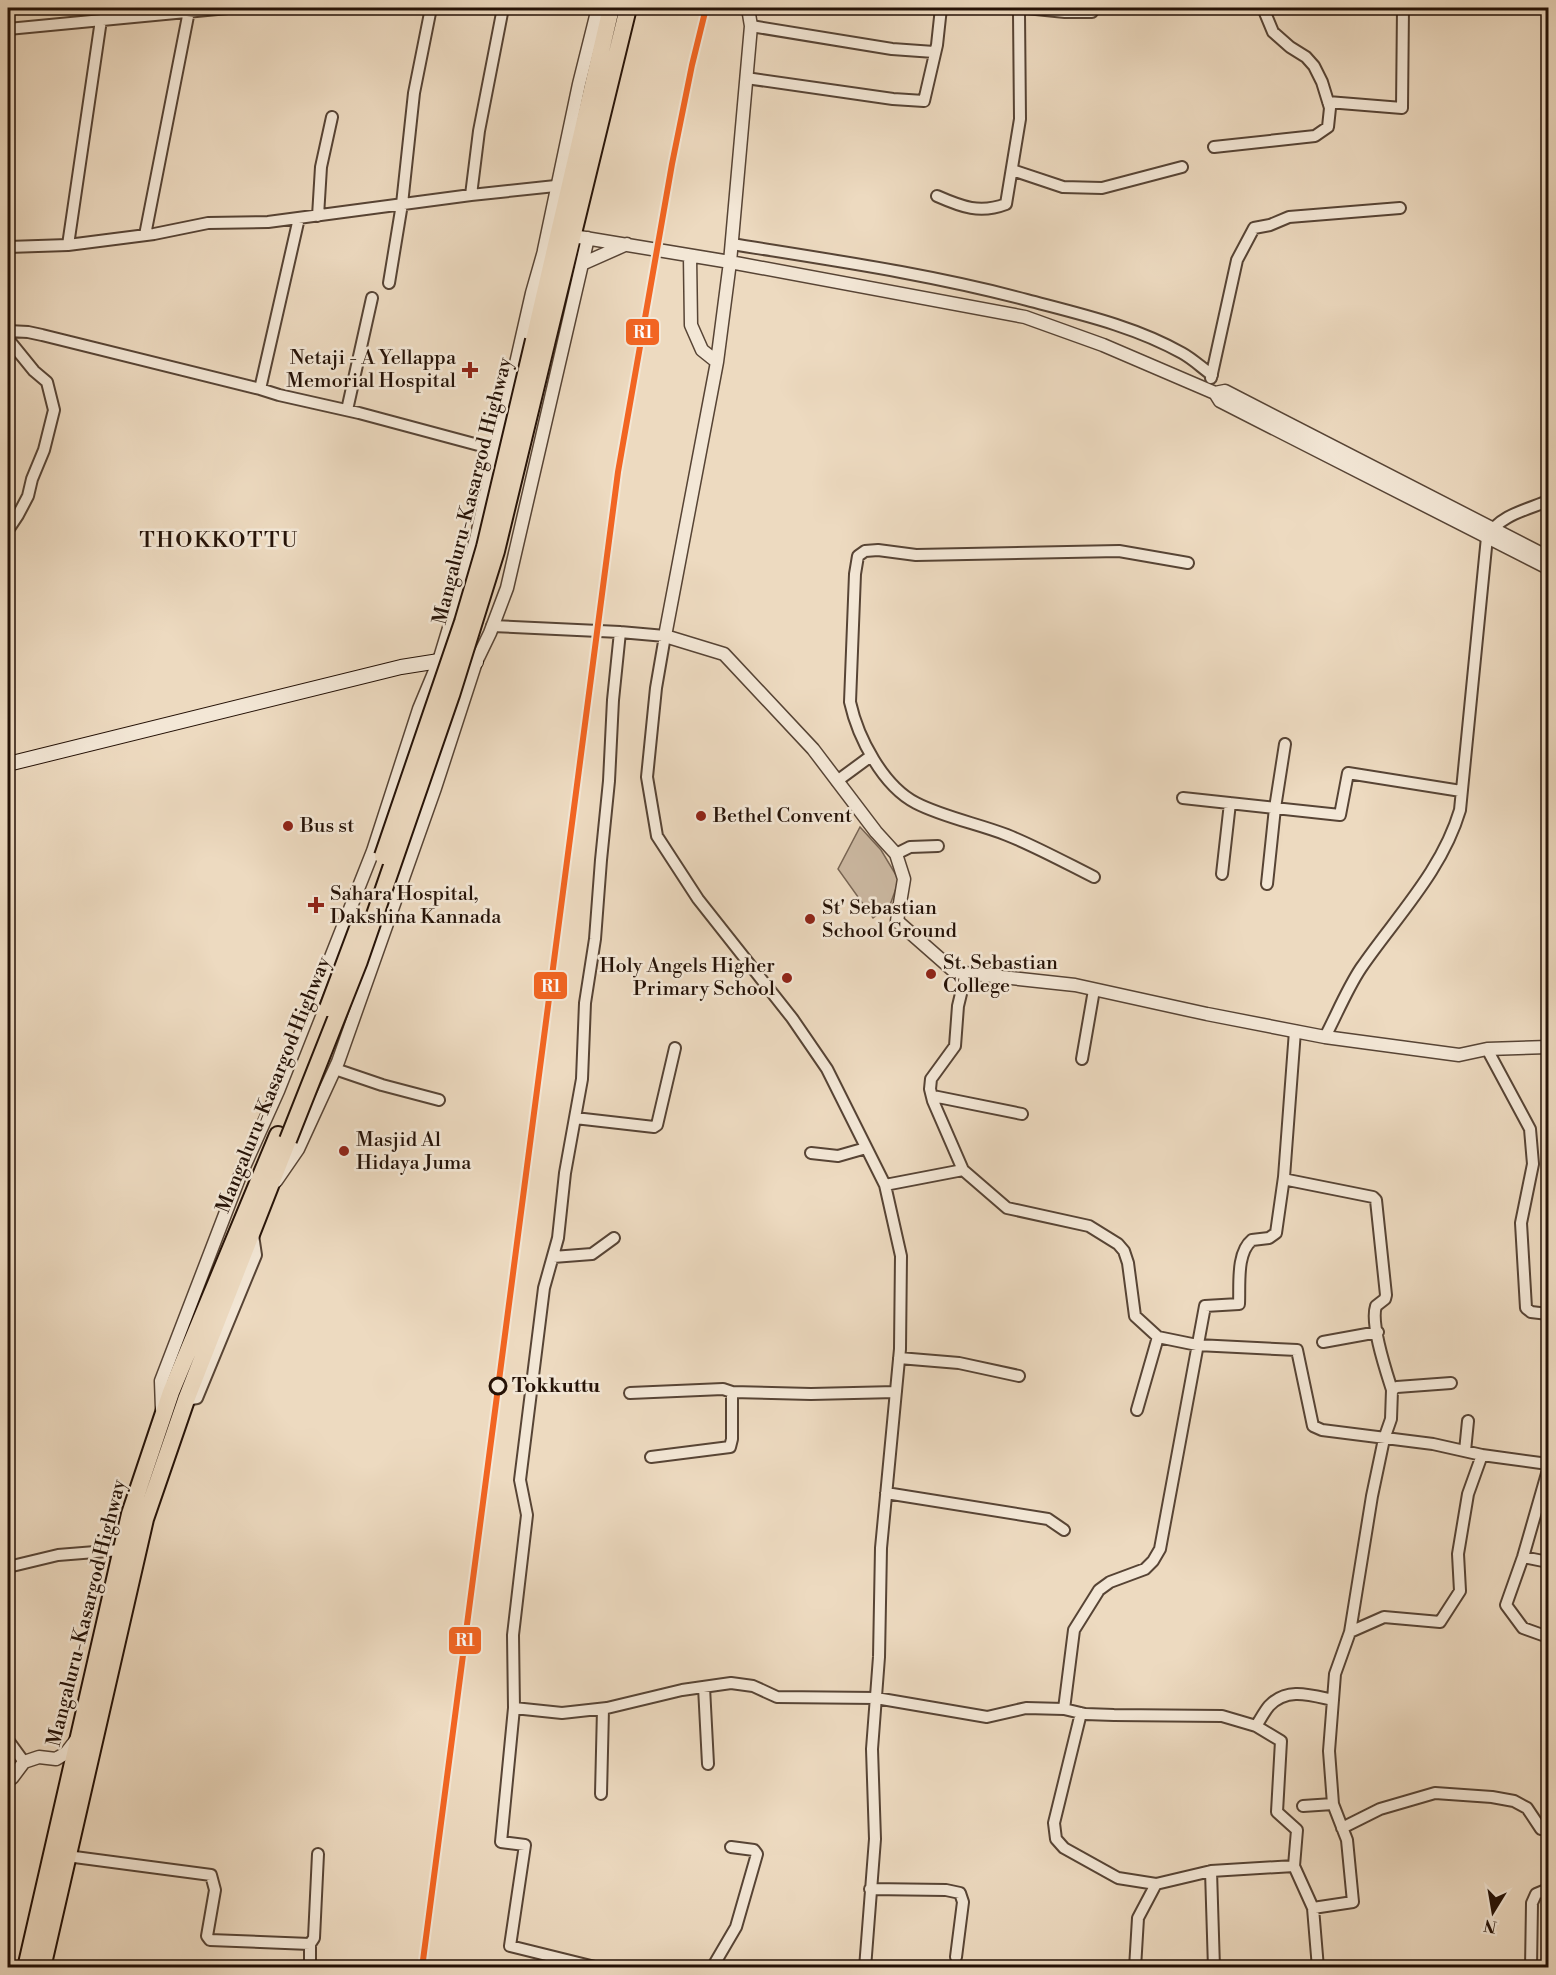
<svg xmlns="http://www.w3.org/2000/svg" width="1556" height="1975" font-family="'Libre Bodoni',serif">
	<rect width="100%" height="100%" fill="#eddac0"/>
	<filter id="stains"><feTurbulence type="fractalNoise" baseFrequency=".00333" numOctaves="4"/><feColorMatrix values="0 0 0 0 .2 0 0 0 0 .09 0 0 0 0 .02 0 0 0 .5 -.17"/></filter>
	<radialGradient id="worn" r=".72"><stop offset=".6" stop-color="#630" stop-opacity="0"/><stop offset="1" stop-color="#630" stop-opacity=".3"/></radialGradient>
	<path fill="#cbb8a1" stroke="#786554" stroke-width="1.5" d="M860 827 881 850 899 880 890 905 873 918 838 869Z"/>
	<g fill="none" stroke-linecap="round" stroke-linejoin="round">
		<defs>
			<path id="minor" d="M1026 8 1065 12H1092
				M751 26 892 49 934 52
				M8 29 228 8
				M746 78 893 99 924 101 937 45 941 8
				M1328 102 1402 108 1403 8
				M1214 147 1315 136 1328 127 1330 108 1322 82 1314 66 1306 57 1290 47 1273 32 1263 8
				M1012 170 1063 187 1102 188 1182 167
				M471 195 479 131 503 8
				M937 196C962 207 980 214 1006 204L1020 119 1019 14 1022 8
				M318 216 321 167 332 117
				M145 235 189 11
				M732 244C831 260 930 274 1027 300 1080 314 1134 326 1182 353 1193 359 1202 368 1212 375
				M68 245 101 20
				M8 247 68 245 154 234 208 223 268 222 471 195 565 185
				M389 283 402 204 414 93 431 8
				M8 331 28 332 42 335 260 389 279 395 359 413 497 450
				M8 339 34 371 47 382 54 410 44 450 32 479 28 496 18 515 8 530
				M1211 378 1237 260 1254 228 1270 225 1289 217 1400 208
				M260 389 299 218
				M347 410 372 298
				M492 626 620 632 665 636 656 688 647 777 657 836 698 899 792 1018 827 1069 885 1185 901 1256 900 1349 881 1548 879 1657 872 1749 875 1839 865 1968
				M837 781 871 756
				M1183 798 1340 815 1348 773 1461 791
				M896 854 910 847 938 846
				M1222 874 1230 803
				M1094 877C1066 863 1037 847 1007 835 979 824 943 817 916 803 883 786 858 738 850 702L855 574 858 556 865 551 878 550 916 555 1119 551 1188 563
				M1267 884 1275 808 1285 744
				M966 973 958 1006 955 1046 931 1079 930 1089 933 1101 963 1170 1007 1208 1089 1226 1118 1244 1124 1251 1128 1263 1135 1316 1158 1337
				M1295 1031 1284 1177 1288 1180 1373 1197 1376 1200 1386 1295 1385 1299 1376 1306C1370 1324 1386 1371 1392 1390
				M1325 1037C1337 1014 1347 989 1361 968 1396 917 1442 871 1460 810L1487 537C1500 515 1526 510 1548 501
				M1487 1049 1530 1129 1533 1164 1521 1223 1526 1308 1531 1312 1548 1314
				M1082 1059 1094 990
				M335 1069 382 1085 439 1100
				M933 1096 1022 1114
				M575 1118 654 1127 657 1125 675 1048
				M811 1153 838 1156 866 1148
				M885 1185 963 1170
				M553 1257 592 1254 614 1238
				M1323 1342 1378 1332
				M899 1358 959 1363 1019 1376
				M630 1393 723 1389 732 1392 811 1394 896 1392
				M186 1400 197 1398 256 1255 253 1235
				M1137 1410 1158 1337 1197 1345 1297 1350 1313 1426 1322 1430 1433 1444 1482 1455
				M1465 1451 1468 1421
				M651 1457 730 1447 732 1439V1392
				M1548 1470 1523 1557 1506 1605 1523 1628 1548 1637
				M886 1493 1048 1519 1064 1530
				M1523 1557 1548 1562
				M8 1567 58 1555 120 1550
				M1350 1632 1372 1496 1384 1439 1391 1419 1392 1390 1397 1387 1451 1383
				M704 1687 708 1764
				M514 1708 562 1713 607 1708 682 1690 731 1683 753 1686 777 1697 876 1698 987 1717 1026 1708 1064 1709 1085 1714 1114 1715 1222 1716 1256 1726 1281 1741 1277 1812 1297 1830 1294 1866
				M1064 1709 1074 1630 1099 1590 1110 1582 1145 1569 1153 1561 1160 1549 1205 1306 1239 1304C1240 1285 1236 1253 1252 1240L1269 1238 1276 1233 1284 1177
				M1081 1713 1054 1823 1056 1839 1064 1848 1118 1878 1156 1884
				M1256 1726C1260 1720 1264 1712 1269 1706 1287 1687 1310 1695 1333 1700
				M8 1740 24 1762
				M601 1794 603 1709
				M1303 1806 1333 1804
				M1342 1828 1380 1809 1435 1793 1492 1797 1514 1801 1527 1808 1541 1829 1548 1830
				M67 1856 211 1875 215 1890 207 1936 210 1940 310 1944
				M1211 1871 1214 1968
				M870 1889 946 1890 960 1893 963 1902 956 1957
				M1313 1908 1318 1968
				M310 1968V1944L314 1938 318 1854
				M599 1968 510 1946 525 1845 501 1842 514 1708 513 1635 527 1515 520 1480 544 1288 558 1238 565 1173 582 1079 585 1003 595 939 601 860 609 781 613 700 620 632
				M712 1968 736 1927 757 1854 754 1850 731 1847
				M1135 1968 1138 1918 1156 1884 1211 1871 1294 1866 1313 1908 1353 1902 1347 1840 1333 1804 1329 1751 1335 1674 1350 1632 1384 1617 1440 1622 1460 1591 1458 1554 1468 1494 1482 1455 1548 1464
				M1531 1968 1532 1903 1536 1894 1548 1889"/>
			<path id="tertiary" d="M573 236 730 262 1025 317 1103 345 1215 393 1225 391 1548 557
				M544 250 579 84 598 8
				M690 256 691 325 702 350 717 362 665 636 724 654 813 749 876 832 896 854 904 879 897 921 955 972 1075 985 1207 1014 1325 1037 1459 1055 1487 1049 1548 1047
				M582 264 627 244
				M717 362 730 262 751 26 748 8
				M1215 393 1220 401 1548 568
				M276 1181 298 1149 338 1062 435 788 476 662 490 633 507 588 588 238
				M162 1409 161 1381 239 1178 278 1091 373 851 419 709 439 661 476 539 532 293 544 251 557 237
				M8 1778H12L24 1762 39 1757 56 1759 66 1753 76 1740"/>
			<path id="secondary" d="M8 764 401 667 439 661 476 662"/>
			<path id="trunk" d="M534 340 611 8
				M546 344 628 8
				M26 1968 130 1514 171 1392 278 1135
				M42 1968 145 1519 186 1400 288 1140"/>
		</defs>
		<use href="#minor" stroke="#574435" stroke-width="14"/>
		<use href="#tertiary" stroke="#574435" stroke-width="15"/>
		<use href="#secondary" stroke="#251207" stroke-width="16"/>
		<use href="#trunk" stroke="#251207" stroke-width="20"/>
		<use href="#minor" stroke="#f3e7d6" stroke-width="10"/>
		<use href="#tertiary" stroke="#f3e7d6" stroke-width="12"/>
		<use href="#secondary" stroke="#f3e7d6" stroke-width="14"/>
		<use href="#trunk" stroke="#eddac0" stroke-width="16"/>
		<defs>
			<path id="trunk-bridge" d="M383 856 463 622 485 547 534 340
				M328 1008 361 920
				M288 1140 359 961 451 695 496 551 546 344"/>
		</defs>
		<use href="#trunk-bridge" stroke="#251207" stroke-width="20" stroke-linecap="butt"/>
		<use href="#trunk-bridge" stroke="#eddac0" stroke-width="16"/>
		<defs>
			<path id="rail-1" d="M422 1968 618 472 672 164 692 65 706 8"/>
		</defs>
		<use href="#rail-1" stroke="#f3e7d6" stroke-width="10"/>
		<use href="#rail-1" stroke="#f26522" stroke-width="6"/>
	</g>
	<g fill="#8f2418" stroke="#f3e7d6" stroke-width="2">
		<path d="M467 361h6v6h6v6h-6v6h-6v-6h-6v-6h6z"/>
		<circle cx="701" cy="816" r="6"/>
		<circle cx="288" cy="826" r="6"/>
		<path d="M313 896h6v6h6v6h-6v6h-6v-6h-6v-6h6z"/>
		<circle cx="810" cy="919" r="6"/>
		<circle cx="931" cy="974" r="6"/>
		<circle cx="787" cy="978" r="6"/>
		<circle cx="344" cy="1151" r="6"/>
	</g>
	<circle fill="#f3e7d6" stroke="#251207" stroke-width="3" cx="498" cy="1386" r="8"/>
	<g text-anchor="middle" dominant-baseline="central" stroke-width="5" stroke-linejoin="round" paint-order="stroke">
		<g font-size="20" fill="#251207" stroke="#f3e7d6" text-anchor="start">
			<text x="456" y="358" text-anchor="end">Netaji - A Yellappa<tspan x="456" dy="23">Memorial Hospital</tspan></text>
			<text x="713" y="816">Bethel Convent</text>
			<text x="300" y="826">Bus st</text>
			<text x="330" y="894">Sahara Hospital,<tspan x="330" dy="23">Dakshina Kannada</tspan></text>
			<text x="822" y="908">St' Sebastian<tspan x="822" dy="23">School Ground</tspan></text>
			<text x="943" y="963">St. Sebastian<tspan x="943" dy="23">College</tspan></text>
			<text x="775" y="966" text-anchor="end">Holy Angels Higher<tspan x="775" dy="23">Primary School</tspan></text>
			<text x="356" y="1140">Masjid Al<tspan x="356" dy="23">Hidaya Juma</tspan></text>
		</g>
		<g font-size="20" fill="#251207" stroke="#f3e7d6">
			<text transform="translate(473 491) rotate(-76)">Mangaluru-Kasargod Highway</text>
			<text transform="translate(274 1085) rotate(-68)">Mangaluru-Kasargod Highway</text>
			<text transform="translate(87 1613) rotate(-76)">Mangaluru-Kasargod Highway</text>
		</g>
		<g font-size="20" font-weight="bold" fill="#251207" stroke="#f3e7d6" text-anchor="start">
			<text x="512" y="1386">Tokkuttu</text>
		</g>
		<g font-size="22" letter-spacing="1.5" fill="#251207" stroke="#f3e7d6">
			<text x="219" y="540">THOKKOTTU</text>
		</g>
	</g>
	<g stroke="#f3e7d6" stroke-width="2">
		<rect x="625" y="318" width="35" height="28" rx="6" fill="#f26522"/>
		<rect x="533" y="971" width="35" height="29" rx="6" fill="#f26522"/>
		<rect x="448" y="1626" width="34" height="29" rx="6" fill="#f26522"/>
	</g>
	<g font-size="16" text-anchor="middle" font-weight="bold" fill="#fff">
		<text x="643" y="338">R1</text>
		<text x="551" y="992">R1</text>
		<text x="465" y="1646">R1</text>
	</g>
	<rect width="1556" height="1975" fill="none" stroke="#eddac0" stroke-width="30"/>
	<rect x="9" y="9" width="1538" height="1957" fill="none" stroke="#251207" stroke-width="3"/>
	<rect x="15" y="15" width="1526" height="1945" fill="none" stroke="#251207" stroke-width="1.5"/>
	<g transform="translate(1493 1912) rotate(191)" stroke="#f3e7d6" stroke-width="4.5" paint-order="stroke">
	<path d="M0-4.5L10 22L0 15L-10 22Z" fill="#251207"/>
	<text y="-9" font-size="16" font-weight="bold" text-anchor="middle" fill="#251207">N</text>
	</g>
	<rect width="100%" height="100%" filter="url(#stains)"/>
	<rect width="100%" height="100%" fill="url(#worn)"/>
</svg>
